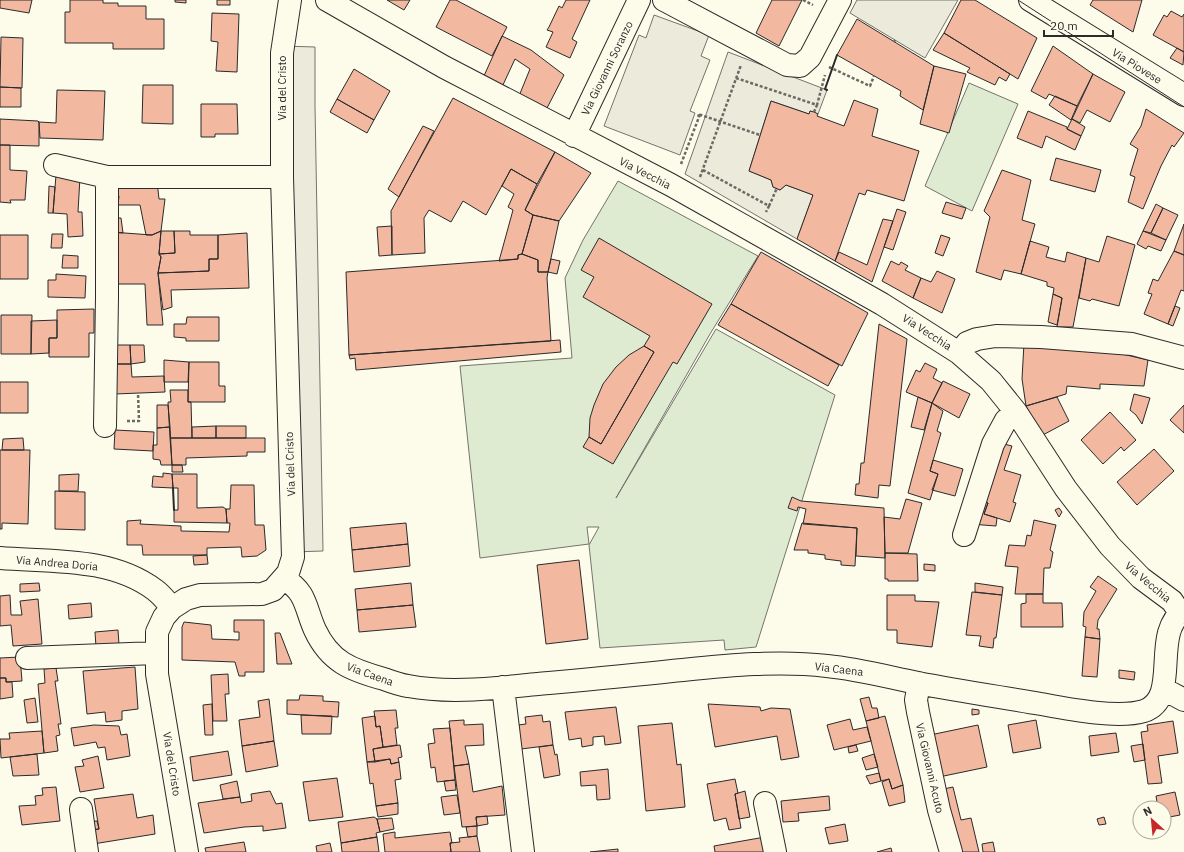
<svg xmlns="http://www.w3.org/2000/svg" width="1184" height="852" font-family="'IBM Plex Sans',sans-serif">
	<rect width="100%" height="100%" fill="#fdfbea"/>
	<path fill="#deebd1" stroke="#74746e" d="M969 83 1018 104 972 211 925 186Z
		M618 181 758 256 710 334 616 498 716 329 835 395 756 647 725 650 724 640 600 648 589 545 599 527H587L589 544 480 558 460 366 572 358 565 278 583 240Z"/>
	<path fill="#eceadb" stroke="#74746e" d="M857 0H958L925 58 850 13Z
		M654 15 709 35 701 56 710 60 690 111 695 113 680 155 604 126 639 35 646 38Z
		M283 46 315 47V106L323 551 293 552Z
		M728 52 827 90 818 114 810 111 809 114 771 101 749 171 771 180 773 187 780 190 786 185 813 195 797 239 685 174Z"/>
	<path fill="#f2b8a0" stroke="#2b2b2b" d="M0 0H32L29 13 0 8Z
		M70 0H103V3H118V6H146V19H164V49H113V43H65V12H70Z
		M175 0H186V3L175 2Z
		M217 0H230V5H217Z
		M387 0H410L404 10Z
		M450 0H456L507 27 492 56 436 27Z
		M566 0H590L572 39 577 42 570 58 546 47 553 32 547 30 549 27 559 6 562 8Z
		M772 0H802L779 46 756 33Z
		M961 0H975L1037 38 1018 79 944 33Z
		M1093 0H1142L1133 32 1090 5Z
		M1171 11 1182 17 1184 14V52L1153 35 1164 15 1167 17Z
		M212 13 239 14 237 72 216 71 218 42 211 41Z
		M857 19 934 66 923 110 900 96 901 91 837 55Z
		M944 33 1010 74 1006 81 999 77 995 85 967 72 970 68 933 50Z
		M502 36 531 50 564 75 546 110 519 96 530 69 515 59 502 87 483 78Z
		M1 37 23 38 22 88 0 87Z
		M1053 46 1093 74 1077 106 1049 94 1046 99 1031 91Z
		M1177 48 1184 52 1183 65 1170 58Z
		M934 66 966 74 949 133 920 124Z
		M354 69 390 91 374 120 337 99Z
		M1093 74 1125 92 1110 122 1087 110 1080 123 1072 119Z
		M143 85H173V124L142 123Z
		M0 87 21 88V107H0Z
		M57 90 105 91 103 140 40 138 39 122 56 123Z
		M1055 96 1077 106 1071 120 1049 105Z
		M453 98 555 152 537 184 511 169 486 215 463 201 451 222 429 210 424 218 425 253 392 255 391 211Z
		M337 99 374 120 367 133 330 112Z
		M854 100 878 109 872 136 919 151 904 201 867 190 865 195 859 193 835 261 797 239 813 195 786 185 780 190 773 187 771 180 749 171 771 101 809 114 810 111 814 112 818 114 817 116 844 126Z
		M201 104H237L238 134H215V137H201Z
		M1146 109 1184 133 1174 147 1172 145 1161 166 1143 209 1128 202 1135 177 1130 175 1138 149 1130 144 1141 126Z
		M1028 111 1067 127V129L1081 136 1075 150 1046 136 1042 148 1017 138Z
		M0 119 38 121 39 122V146L0 145Z
		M1072 119 1085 127 1081 136 1067 129Z
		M423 126 434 131 399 197 388 189Z
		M0 145H10V170L27 171 25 200H10L11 203 0 202Z
		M555 152 591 173 559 221 533 215 525 210Z
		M1056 158 1101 170 1095 192 1050 180Z
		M511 169 537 184 525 210 533 215 522 254 518 255V259L499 261 513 210 508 207 514 194 502 186Z
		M1002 170 1031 180 1022 220 1035 224 1021 274 1004 270 1001 280 976 272 990 217 984 211Z
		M56 175 80 177 78 212H82L83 236 68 237 67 214 53 213Z
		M113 181H157L159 199H165L161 231 152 235H146L140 205H118L119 196H113Z
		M49 186 55 187 53 213H48Z
		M946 202 966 208 962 219 942 213Z
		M1156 204 1163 208 1151 233 1143 231Z
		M1163 208 1178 215 1166 240 1151 233Z
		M897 209 906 212 893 250 884 247Z
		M533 215 559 221 548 272H538V260L522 254Z
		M113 218H121L123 233 111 232Z
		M883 219 893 221 872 282 835 261 839 252 867 265Z
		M1184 224V255L1174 251Z
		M392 226V255L379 256 377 227Z
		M161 231 159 254 161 257 158 273 163 325H147L145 284H109L111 232 152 235Z
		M161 231H174L175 253 159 254Z
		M174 231H190V235H218V259H209V271L158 273 161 257 159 254 175 253Z
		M1143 231 1166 240 1161 251 1148 246 1146 249 1137 244Z
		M247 233 249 288 171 290 172 307 163 310 158 273 209 271V259H218V235Z
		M52 234H63L62 248H51Z
		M0 235H28V279H0Z
		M941 235 950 238 943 256 935 253Z
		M1107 236 1135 245 1119 306 1092 299 1090 301 1079 298 1086 258 1099 262Z
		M599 238 712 304 677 364 673 362 613 464 583 447 589 437 601 444 654 352 644 346 650 336 583 297 594 277 581 270Z
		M1030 241 1049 247 1046 257 1065 262 1067 252 1086 258 1073 327H1057L1062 298 1053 294 1054 288 1047 286V282L1021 274Z
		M1174 251 1184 255V291L1181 290 1168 324 1144 314 1152 294 1148 293 1153 279 1158 281Z
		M761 252 868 313 842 366 731 304Z
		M522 254 538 260V272H548L547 278 551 341 349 355 346 272 518 259V255Z
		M63 255 78 256V268H62Z
		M551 259 560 261 557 274 548 272Z
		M891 261 899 265 901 262 908 266 905 270 921 278 913 298 882 281Z
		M937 271 955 279 942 313 913 298 921 278 931 282Z
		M56 274 86 276 85 298 48 297V280H56Z
		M1053 294 1062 298 1057 325 1048 322Z
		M731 304 839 365 828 386 718 325Z
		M1175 306 1180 308 1173 326 1168 324Z
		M94 309V333H89V357H49V338H57V310Z
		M1 315H32L31 354H1Z
		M187 317H219V341H186V338L174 337V324H186Z
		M57 320V338H49V353L31 354V321Z
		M879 324 907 339 890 486 879 485 878 498 855 495 856 484H859L861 463H864Z
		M560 340 561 352 356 370 355 358 350 359 349 355Z
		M1024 343 1118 353 1148 360 1144 386 1100 384V389L1067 386 1066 394 1026 406 1022 379Z
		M114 345H130L131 364H114Z
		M130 345H144L145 362 131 364Z
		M644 346 654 352 601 444 589 437 590 418 594 405 603 384 616 367 629 355Z
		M164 360 189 362 188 382H164Z
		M189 362H219V386H225V402H188Z
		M925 363 937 369 933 378 942 383 932 403 906 392 916 370 920 372Z
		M114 364H131L132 377 164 376 165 392 115 394Z
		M943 381 970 394 959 418 932 403Z
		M0 382H28V413H0Z
		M170 390H188V402H191L192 438H170L168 402H171Z
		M1134 394 1150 398 1142 424 1136 415 1130 410Z
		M918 397 932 403 924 430 911 427Z
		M1057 397 1069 421 1041 436 1026 406Z
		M932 403 943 411 937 431 941 433 930 471 938 474 930 500 908 493Z
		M157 405H168L170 427 157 428Z
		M1184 405V433L1170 420Z
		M1110 412 1136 440 1124 451 1121 447 1103 464 1081 440Z
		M216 426H246V438H216Z
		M216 426V438H192V427Z
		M170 427 172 465H161L160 460 153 459V445H157V428Z
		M115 430 154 432 153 451 114 449Z
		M23 438 24 450H2L3 439Z
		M170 438H265V452H247V456L186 458V465H172Z
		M996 442 1012 446 1004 470 1021 475 1013 502 1016 503 1010 522 984 514 988 503 978 500Z
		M1154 449 1174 471 1137 505 1117 482Z
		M0 450H30L28 524 2 523V529H0Z
		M933 460 963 469 955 496 932 490 938 474 930 471Z
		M172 465H182L183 472H172Z
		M163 473 172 474 173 488 152 487 153 476 163 477Z
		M79 474 78 491H59V475Z
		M172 474H197V508L223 507 226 509 227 523 174 522V510H178V488H173Z
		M231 485H254L255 525H264L266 550 257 556 242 557 241 547 207 548V555H143L142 545H127V521L141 520 140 524 181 526V531L229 532 230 523H227L226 509H230Z
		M55 491 85 492V530L55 529Z
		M792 497 801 501 884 508 885 558 856 556 857 528 803 524 806 509 798 507 797 511 788 508Z
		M906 499 922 503 908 553H885L884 517 900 519Z
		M978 500 988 503 984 514 997 518 996 526 970 524Z
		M1059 508 1062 512 1059 517 1055 510Z
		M1034 520 1056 525 1050 550 1053 552 1050 568H1044L1043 594H1015L1018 567 1005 566 1009 545 1025 546 1027 535 1031 536Z
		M406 523 408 544 352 550 350 528Z
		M802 523 857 528 855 566 841 565V561L825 559V555L808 553V550H794Z
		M408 544 410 566 354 572 352 550Z
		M885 553 917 554 918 581H888V579H885Z
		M207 555 208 564 194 565 193 556Z
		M579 560 588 639 546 644 537 565Z
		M924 564 935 565V571L924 570Z
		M1098 576 1117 589 1098 620 1097 629H1099L1100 639 1085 637 1086 627 1083 626 1084 612 1096 591 1090 587Z
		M39 583 40 591 20 592V584Z
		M411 583 413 605 357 610 355 589Z
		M975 583 1003 587 1002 595 975 592Z
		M972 592 1002 595 996 638H994L993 648 979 646 981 636 966 635Z
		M1026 594H1043V603H1062L1063 627H1021V604L1026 603Z
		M10 595 11 615H22L20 601 38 599 42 644 13 646 11 625 0 626V596Z
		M887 595H915V601L939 602 932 647 897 643V630H887Z
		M91 603 92 617 69 619 68 605Z
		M413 605 416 627 359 632 357 610Z
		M234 620H264V672H245V676H239L235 662 182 660V627L184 622 211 625 212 639 239 640V632H234Z
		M118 630 119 645 96 647 95 632Z
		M275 633H280L292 664H277Z
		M1085 637 1100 639 1097 677 1082 676Z
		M20 657 22 681 6 682V678H0V658Z
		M135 667 138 709 122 711V720L106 722 105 712 87 714 83 671Z
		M56 668 58 681H55L61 724H58L60 735 56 736 58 751 44 753 38 684 45 683 44 669Z
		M1119 670 1135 672 1134 680 1119 678Z
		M228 674 229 694H225L227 721H213L211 675Z
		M0 678H6V682H12L13 697 0 699Z
		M300 695 323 696V701L339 702 338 717 287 714V700H299Z
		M869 697 872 708H877L879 718 866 721 860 699Z
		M35 698 38 722 27 723 24 700Z
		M269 699 274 741 242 746 239 720 260 717 258 701Z
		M212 704 213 735H205L203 705Z
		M708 704 760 707 761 711 771 708 790 709 799 757 781 760 777 736 715 747Z
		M616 707 621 743 605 745 604 736 593 737V745L582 747 581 738 569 740 565 712Z
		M972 709 979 710V714L972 715Z
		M396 710 398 728H395L397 745 383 747 380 726 376 727 374 711Z
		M301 715 332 716 331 734H302Z
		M542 715 543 722 550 721 553 745 513 750 510 726 526 724 525 717Z
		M375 716 376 727 380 726 383 747 373 749 375 762H367L362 718Z
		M885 716 903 785 892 789 889 779 881 781 866 721Z
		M850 719 853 730 867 727 871 741 834 750 827 725Z
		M464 720V725L483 724 484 745 465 746 469 764 454 766 449 721Z
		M1036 720 1041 748 1013 753 1008 725Z
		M1173 721 1178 753 1158 756 1162 783 1148 784 1141 732 1148 731 1147 725Z
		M672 723 677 765 681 764 685 807 646 811 638 726Z
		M94 725 119 726 121 735 127 734 130 756 107 760 105 747 98 748 96 742 74 746 71 728Z
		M978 725 987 767 939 777 930 735Z
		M450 728 455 780 437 782 435 767 431 768 428 744 435 743 433 729Z
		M42 731 44 753 1 758 0 739H10L9 733Z
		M1116 733 1119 752 1091 756 1089 736Z
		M274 741 278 766 246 772 242 746Z
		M1143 744 1145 760 1134 762 1131 746Z
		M400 745 402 757 398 758 399 762 391 764 390 759 375 762 373 749Z
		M553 745 555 755 557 754 560 775 544 778 539 747Z
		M856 745 858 751 849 753 848 747Z
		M228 751 232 775 193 781 190 757Z
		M37 754 39 775 13 776 10 757Z
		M874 754 878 767 866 770 862 758Z
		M98 756 104 788 80 792 75 767 84 766 82 760Z
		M390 759 391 764 399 762 401 779 395 780 398 803 376 806 373 783 370 784 367 762Z
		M469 764 473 792 502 786 505 815 476 817 477 826 462 827 454 766Z
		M608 769 610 799 597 800 596 785 581 786 580 772Z
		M879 773 881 781 870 784 866 776Z
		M337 778 343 817 309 821 303 782Z
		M735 779 738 793 735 794 741 828 729 830 726 818 714 821 707 784Z
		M889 779 892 789 903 785 905 802 889 806 882 782Z
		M455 780 456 790 446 791 444 781Z
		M237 781 240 797 223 799 220 785Z
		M56 787 60 821 22 825 19 806 36 805 35 796 43 795 42 788Z
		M953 787 961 820 971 818 979 852H955L939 790Z
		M270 791 276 804 282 803 286 828 263 831V826L244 827 204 833 198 803 240 797 241 803 252 801 251 794Z
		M745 791 750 817 739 819 735 794Z
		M1175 792 1180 815 1164 818V808H1158L1156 796Z
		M133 794 137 818 153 815 155 834 93 844 91 830 99 829 94 799Z
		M457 795 460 813 444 815 441 797Z
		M829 796 830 810 798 813 799 821 783 822 781 801Z
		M398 803V814L378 817 376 806Z
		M487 816 488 824 477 826 476 817Z
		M374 817 377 819 380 832 376 833 377 837 341 843 338 822Z
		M1104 817 1106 824 1099 825 1097 819Z
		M392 818 394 829 380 832 377 819Z
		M97 821 99 829 85 831 84 822Z
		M845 824 848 841 829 844 825 828Z
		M477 826V836L468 837 466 827Z
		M395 832V838L450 832 452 843H450L451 852H385L383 834Z
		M477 836 480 852H451L450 843 460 842 459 838Z
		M377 837 379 852H342L341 843Z
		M765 837 768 852H715L714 846Z
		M244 842 246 852H206L205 848Z
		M993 842 995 852H983L982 844Z
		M330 843 332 852H317L316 846Z
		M891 848 892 852H877Z
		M618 849V852H590Z"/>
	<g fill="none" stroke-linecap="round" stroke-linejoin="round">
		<defs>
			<path id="minor" d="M327 0 444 67 671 185 882 304 959 353 991 381 1016 412 1066 489 1110 546 1141 578 1172 601 1180 613
				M664 0 787 65 800 66 810 57 840 0
				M574 136 639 0
				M55 165 107 177H282
				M959 353 967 343 977 339 996 336 1041 337 1132 344 1184 358
				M105 426 107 297V177
				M964 535 993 444 1006 420 1016 412
				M0 558C52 562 111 557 155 590 162 595 167 602 172 608
				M284 579C307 592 305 608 315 630 330 662 351 670 384 679 392 682 400 685 408 686 451 694 495 688 538 684 582 680 627 676 672 671 723 666 775 660 827 666 858 669 888 677 918 683 959 691 1000 697 1041 704 1068 709 1118 719 1144 711 1182 698 1150 632 1184 611
				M27 658 156 653
				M919 683 916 700 918 712 939 810 951 852
				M503 687 523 852
				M1162 692 1171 693 1184 700
				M765 803 775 852
				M81 809 87 852
				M187 852 157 674V632L164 617 172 608 186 599 200 595 262 594 273 590 288 573 293 557 282 177V53L290 0"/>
			<path id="major" d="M1030 0 1184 95"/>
		</defs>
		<use href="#minor" stroke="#2b2b2b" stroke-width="24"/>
		<use href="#major" stroke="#2b2b2b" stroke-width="24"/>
		<path stroke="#6a6964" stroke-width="2.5" stroke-dasharray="3 2" stroke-linecap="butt" d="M803 0 813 5
			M894 42 895 40
			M829 67 870 86 874 76
			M736 78 817 105 825 75
			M814 112 817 105
			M681 164 699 117 698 114 760 135
			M703 170 769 206 766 212
			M700 177 741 65
			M769 206 777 188
			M127 421H139L138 393"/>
		<use href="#minor" stroke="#fdfbea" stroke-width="22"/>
		<use href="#major" stroke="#fdfbea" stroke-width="22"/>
		<path stroke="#2b2b2b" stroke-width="1" d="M1018 0 1184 107"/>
		<path stroke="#2b2b2b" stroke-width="2" d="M827 90 825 89 837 55
			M173 488 174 510"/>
	</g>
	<g text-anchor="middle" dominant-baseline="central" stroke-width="3" stroke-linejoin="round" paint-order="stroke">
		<g font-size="11" fill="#2b2b2b" stroke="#fdfbea">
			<text transform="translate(1137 66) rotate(32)">Via Piovese</text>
			<text transform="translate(607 68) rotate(-64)">Via Giovanni Soranzo</text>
			<text transform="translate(282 88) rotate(-90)">Via del Cristo</text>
			<text transform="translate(645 173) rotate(27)">Via Vecchia</text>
			<text transform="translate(927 332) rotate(33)">Via Vecchia</text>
			<text transform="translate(290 464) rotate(-92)">Via del Cristo</text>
			<text transform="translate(57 563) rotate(5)">Via Andrea Doria</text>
			<text transform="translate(1148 582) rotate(40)">Via Vecchia</text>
			<text transform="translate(839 669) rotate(7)">Via Caena</text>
			<text transform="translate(370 674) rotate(20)">Via Caena</text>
			<text transform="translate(172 764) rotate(81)">Via del Cristo</text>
			<text transform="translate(930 768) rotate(77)">Via Giovanni Acuto</text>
		</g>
	</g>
	<g transform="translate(1152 820) rotate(333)"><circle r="19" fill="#fdfbea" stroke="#a9a89e"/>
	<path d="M0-3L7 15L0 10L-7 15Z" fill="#c62828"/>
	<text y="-6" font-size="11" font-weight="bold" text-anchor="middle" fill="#2b2b2b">N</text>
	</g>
	<path d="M1044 30v6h69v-6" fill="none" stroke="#2b2b2b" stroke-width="2"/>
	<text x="1050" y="30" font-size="12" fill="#2b2b2b" stroke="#fdfbea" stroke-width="3" paint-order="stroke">20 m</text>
</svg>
